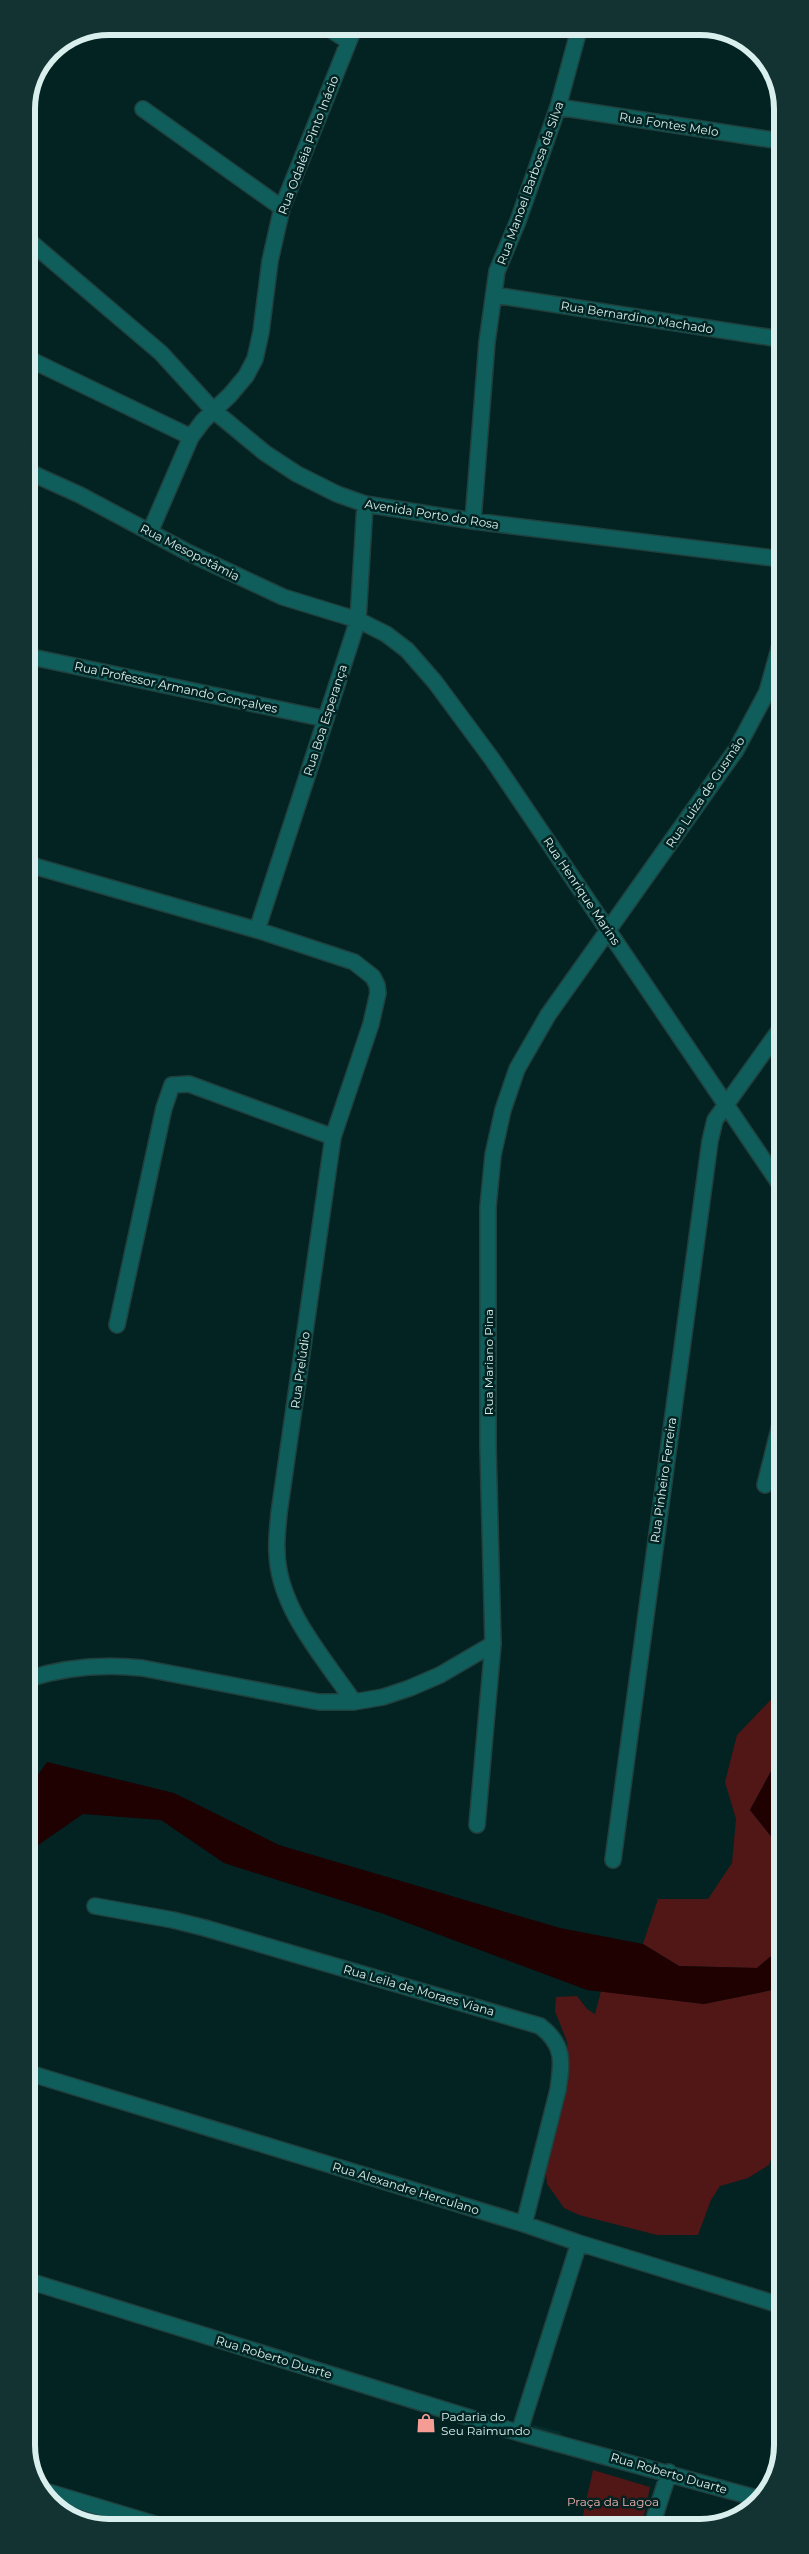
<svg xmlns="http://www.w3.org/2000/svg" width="809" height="2554" font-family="Montserrat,sans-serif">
	<rect width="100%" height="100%" fill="#022322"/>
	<path fill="#042e2d" d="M533 2425 561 2432 559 2441 530 2433Z"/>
	<path fill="#511616" d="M782 1688V1751L750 1810 782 1850V1947L757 1968 679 1966 643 1944 658 1899H708L732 1863 736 1819 725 1782 737 1735Z
		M782 1988V2127L769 2165 748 2178 720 2186 711 2200 698 2235H657L579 2215 564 2208 547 2184 545 2165 568 2071 567 2042 555 2011 556 1997 577 1996 587 2009 595 2014 601 1991 704 2004Z
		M593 2470 650 2487 642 2525H602L582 2520Z"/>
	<path fill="#1f0102" d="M782 1751V1850L750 1810Z
		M47 1762 174 1793 279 1845 560 1928 643 1944 679 1966 757 1968 782 1947V1988L704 2004 587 1990 384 1914 224 1863 161 1820 83 1814 28 1852V1789Z"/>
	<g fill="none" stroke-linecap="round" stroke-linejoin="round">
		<defs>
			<path id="minor" d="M325 26 348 41
				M558 107 780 141
				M143 109 282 208
				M27 239 161 353 213 410 265 453 297 474 337 494 365 504 473 521 781 559
				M494 295 780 339
				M27 358 191 437
				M27 471 80 495 189 553 283 597 358 620 386 634 407 650 435 682 492 759 781 1186
				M473 521 487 342 497 271 518 221 558 107 580 26
				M150 532 191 437 203 421 230 395 246 376 255 359 261 332 270 261 282 208 355 26
				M27 656 326 719
				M27 864 257 930 354 962 373 977 377 985 378 993 371 1024 333 1137 279 1513C278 1526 276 1540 277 1552 278 1608 324 1658 354 1702
				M257 930 358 620 365 504
				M117 1325 164 1108 172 1085 189 1084 333 1137
				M765 1485 782 1417
				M28 1679C65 1667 104 1664 142 1668L319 1702H354L383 1697 410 1688 440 1675 493 1644
				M477 1825 493 1644 488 1447V1207L493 1155 503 1110 517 1069 548 1015 736 750 767 692 781 642
				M613 1860 710 1141 715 1120 781 1028
				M95 1906 173 1920 205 1928 540 2026C565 2045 562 2062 558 2090L524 2224
				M29 2073 524 2224 579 2243 783 2306
				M29 2281 519 2433 760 2499
				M519 2433 579 2243
				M45 2491 165 2527
				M652 2525 669 2472"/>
		</defs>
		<use href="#minor" stroke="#20403e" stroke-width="18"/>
		<use href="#minor" stroke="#0f5e5c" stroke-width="15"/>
	</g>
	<defs>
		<symbol id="shop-bare" viewBox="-9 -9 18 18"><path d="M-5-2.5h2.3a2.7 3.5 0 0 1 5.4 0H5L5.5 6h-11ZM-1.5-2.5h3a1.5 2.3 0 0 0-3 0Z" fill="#f59c95" stroke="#022322" stroke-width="2.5" paint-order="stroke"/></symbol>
	</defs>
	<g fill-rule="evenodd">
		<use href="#shop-bare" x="412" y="2409" width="28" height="28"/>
	</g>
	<g text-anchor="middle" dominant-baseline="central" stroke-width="5" stroke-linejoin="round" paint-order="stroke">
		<g font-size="12" fill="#d8efed" stroke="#022322">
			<text transform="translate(669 124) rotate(9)">Rua Fontes Melo</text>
			<text transform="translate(308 145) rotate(-69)">Rua Odaléia Pinto Inácio</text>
			<text transform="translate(530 183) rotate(-70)">Rua Manoel Barbosa da Silva</text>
			<text transform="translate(637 317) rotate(9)">Rua Bernardino Machado</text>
			<text transform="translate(432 514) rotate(9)">Avenida Porto do Rosa</text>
			<text transform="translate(190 552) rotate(27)">Rua Mesopotâmia</text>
			<text transform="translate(176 687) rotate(12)">Rua Professor Armando Gonçalves</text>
			<text transform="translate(325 720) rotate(-72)">Rua Boa Esperança</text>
			<text transform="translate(705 792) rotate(-56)">Rua Luiza de Gusmão</text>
			<text transform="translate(582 891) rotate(56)">Rua Henrique Marins</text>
			<text transform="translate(488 1362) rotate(-90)">Rua Mariano Pina</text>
			<text transform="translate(300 1370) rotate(-82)">Rua Prelúdio</text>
			<text transform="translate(663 1480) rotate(-82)">Rua Pinheiro Ferreira</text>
			<text transform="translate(419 1990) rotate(16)">Rua Leila de Moraes Viana</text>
			<text transform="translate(406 2188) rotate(17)">Rua Alexandre Herculano</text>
			<text transform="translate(274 2357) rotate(17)">Rua Roberto Duarte</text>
			<text transform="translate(669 2473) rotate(16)">Rua Roberto Duarte</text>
		</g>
		<g font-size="12" fill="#d8efed" stroke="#022322" text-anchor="start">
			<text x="441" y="2416">Padaria do<tspan x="441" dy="14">Seu Raimundo</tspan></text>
		</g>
		<g font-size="12" fill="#f3b2ad" stroke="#022322">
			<text x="613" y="2501">Praça da Lagoa</text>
		</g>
	</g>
	<path d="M0 0H809V2554H0ZM109 35H700A74 74 0 0 1 774 109V2445A74 74 0 0 1 700 2519H109A74 74 0 0 1 35 2445V109A74 74 0 0 1 109 35Z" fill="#133332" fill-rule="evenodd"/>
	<path fill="none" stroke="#d8efed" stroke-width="6" d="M109 35H700A74 74 0 0 1 774 109V2445A74 74 0 0 1 700 2519H109A74 74 0 0 1 35 2445V109A74 74 0 0 1 109 35Z"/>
</svg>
